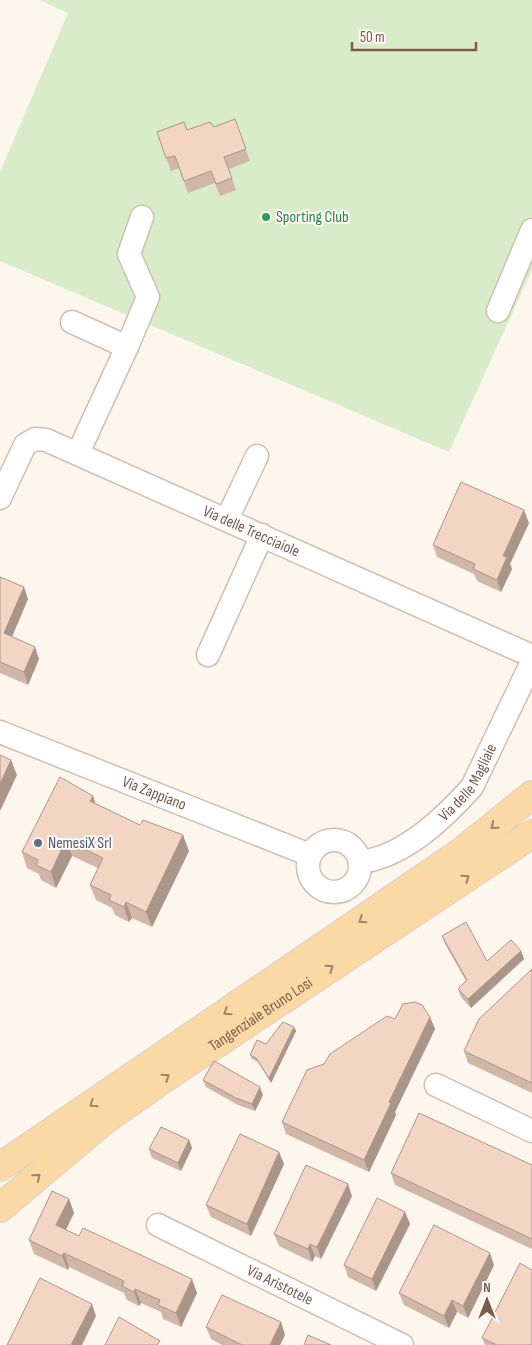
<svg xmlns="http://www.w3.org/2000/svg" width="532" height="1345" font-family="'Sofia Sans Condensed',sans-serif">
	<rect width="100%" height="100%" fill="#fdf6ec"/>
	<path fill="#d8ecc9" d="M39 0H532V270L449 452 0 261V172L68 13Z"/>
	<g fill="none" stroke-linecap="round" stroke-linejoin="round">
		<defs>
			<g id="minor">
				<path d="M498 311 532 230"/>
				<path d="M72 322 127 347 78 453"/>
				<path d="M127 347 148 297 129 254 142 217"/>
				<path id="s1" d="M0 498 25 445 35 439 46 440 532 656"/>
				<path d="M227 519 257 456"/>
				<path d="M208 655 262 535"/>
				<path id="s2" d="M0 732 310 855"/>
				<circle cx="334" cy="866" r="26"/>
				<path id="s3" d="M360 862C404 857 444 818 472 787L532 662"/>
				<path d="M436 1085 532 1131"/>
				<path id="s4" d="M158 1225 402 1345"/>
			</g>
			<g id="major">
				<path d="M0 1167 460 853 532 795"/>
				<path id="s5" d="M0 1208 102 1122 163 1079 532 834"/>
			</g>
		</defs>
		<use href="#minor" stroke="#d1beb0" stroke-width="25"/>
		<use href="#major" stroke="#dad1cd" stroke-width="30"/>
		<use href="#minor" stroke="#fff" stroke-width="22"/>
		<use href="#major" stroke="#fbd9a5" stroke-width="28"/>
	</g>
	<path fill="#d1b7a8" d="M235 119 250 161 229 169 236 190 220 196 215 183 188 193 179 168 171 171 157 132 187 130 214 127Z
		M529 523 510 564 512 569 501 592 477 581 474 574 437 557 433 545Z
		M0 577 28 599 12 637 39 659 28 685 0 673Z
		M93 796 95 803 189 851 152 927 132 918 129 922 115 915 112 908 96 900 90 885 98 868 72 856 56 888 41 880 39 874 27 868 22 852Z
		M442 936 487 961 521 951 524 959 471 1008 461 997 458 989 466 981 445 944Z
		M532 969V1093L468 1063 464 1051Z
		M430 1017 435 1029 395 1112 396 1115 369 1172 286 1134 282 1122 324 1064 395 1019Z
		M294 1027 296 1031 271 1083 258 1062 252 1059 250 1055Z
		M203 1080 263 1095 255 1111 238 1105 206 1087Z
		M189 1140 192 1148 181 1171 152 1158 149 1149Z
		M279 1152 284 1164 251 1236 211 1217 206 1205Z
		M532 1165V1249L395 1185 391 1173Z
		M352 1196 321 1259 315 1256 312 1262 279 1246 274 1234Z
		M69 1199 74 1213 66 1230 197 1293 181 1327 163 1319 161 1312 141 1303 139 1306 127 1300 124 1293 69 1267 68 1270 34 1254 29 1240Z
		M405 1212 410 1224 376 1291 348 1277 344 1265Z
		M494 1265 468 1318 457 1312 449 1328 404 1305 399 1293Z
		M281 1322 285 1335 280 1345H222L211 1339 206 1327Z
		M482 1338 532 1345H485Z"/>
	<path fill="#aa9588" d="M524 510 529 523 510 564 512 569 501 592 497 580 503 556Z
		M24 587 28 599 8 646 4 633Z
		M35 647 39 659 28 685 24 672Z
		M11 760 17 775 0 811V784Z
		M93 796 98 812 90 801Z
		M183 835 189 851 152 927 146 912Z
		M66 840 72 856 56 888 51 872Z
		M126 902 132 918 129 922 124 907Z
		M521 951 524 959 471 1008 468 999Z
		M430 1017 435 1029 395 1112 396 1115 369 1172 364 1160 389 1102Z
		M294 1027 296 1031 271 1083 269 1078Z
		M260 1087 263 1095 255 1111 252 1104Z
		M189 1140 192 1148 181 1171 178 1163Z
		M279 1152 284 1164 251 1236 247 1224Z
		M348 1184 352 1196 321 1259 317 1247Z
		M69 1199 74 1213 61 1239 56 1225Z
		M405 1212 410 1224 376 1291 372 1279Z
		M310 1244 315 1256 312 1262 308 1249Z
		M64 1253 69 1267 68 1270 62 1256Z
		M490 1253 494 1265 468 1318 463 1306Z
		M192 1279 197 1293 181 1327 176 1313Z
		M135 1289 141 1303 139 1306 134 1292Z
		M452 1300 457 1312 449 1328 444 1316Z
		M92 1304 96 1316 82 1345H71Z
		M281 1322 285 1335 280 1345H270Z"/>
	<path fill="#f3d5c3" stroke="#aa9588" d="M235 119 246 149 224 157 232 178 216 184 211 171 184 181 175 156 166 158 157 132 184 122 187 130 210 122 214 127Z
		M461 482 524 510 503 556 507 557 497 580 473 569 475 564 433 545Z
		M0 577 24 587 4 633 35 647 24 672 0 662Z
		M0 755 11 760 0 784Z
		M60 777 93 796 90 801 140 825 143 820 183 835 146 912 126 902 124 907 109 900 111 895 90 885 103 858 66 840 51 872 36 865 38 860 22 852Z
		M466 922 487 961 511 940 521 951 468 999 458 989 467 980 442 936Z
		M532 969V1083L464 1051 479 1019Z
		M415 1002 422 1005 430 1017 389 1102 391 1103 364 1160 282 1122 307 1070 324 1064 330 1054 387 1016 395 1019 403 1004Z
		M283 1022 294 1027 269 1078 256 1058 250 1055 257 1040 266 1044Z
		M214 1061 260 1087 252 1104 236 1098 203 1080Z
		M419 1113 532 1165V1239L391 1173Z
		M161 1127 189 1140 178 1163 149 1149Z
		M240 1134 279 1152 247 1224 206 1205Z
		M306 1165 348 1184 317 1247 310 1244 308 1249 274 1234Z
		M52 1191 69 1199 56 1225 79 1236 83 1228 192 1279 176 1313 158 1305 160 1300 135 1289 134 1292 122 1286 124 1281 64 1253 62 1256 29 1240Z
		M377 1198 405 1212 372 1279 344 1265Z
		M434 1225 490 1253 463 1306 452 1300 444 1316 399 1293Z
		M520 1263 532 1270V1345H497L482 1338Z
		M40 1278 92 1304 71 1345H7Z
		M222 1295 281 1322 270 1345H242L206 1327Z
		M119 1317 160 1341 157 1345H105Z
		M308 1335 331 1345H304Z"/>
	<defs><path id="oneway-chevron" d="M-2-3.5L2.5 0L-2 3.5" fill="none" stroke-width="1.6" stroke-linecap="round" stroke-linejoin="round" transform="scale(1.25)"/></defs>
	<g stroke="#a18267">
		<use href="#oneway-chevron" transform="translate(494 826) rotate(141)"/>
		<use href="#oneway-chevron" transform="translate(466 878) rotate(-34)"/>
		<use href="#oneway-chevron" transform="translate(362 920) rotate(146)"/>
		<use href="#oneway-chevron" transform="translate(330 968) rotate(-34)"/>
		<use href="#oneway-chevron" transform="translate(227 1012) rotate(146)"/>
		<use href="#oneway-chevron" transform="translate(166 1077) rotate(-34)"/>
		<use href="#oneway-chevron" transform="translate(93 1104) rotate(146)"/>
		<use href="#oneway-chevron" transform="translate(37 1177) rotate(-40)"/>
	</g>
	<circle fill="#2e9e5b" stroke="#fffaf3" stroke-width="2" cx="266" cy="217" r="5"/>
	<circle fill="#5c6f8a" stroke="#fffaf3" stroke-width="2" cx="38" cy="843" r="5"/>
	<g text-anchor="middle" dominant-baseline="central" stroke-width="4" stroke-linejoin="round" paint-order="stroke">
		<g font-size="16" fill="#27864d" stroke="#fffaf3" text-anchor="start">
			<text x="276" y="217">Sporting Club</text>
		</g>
		<g font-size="16" fill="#7a5c4d" stroke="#fffaf3">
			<text stroke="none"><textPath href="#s1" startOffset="306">Via delle Trecciaiole</textPath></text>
			<text stroke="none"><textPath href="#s3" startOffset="139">Via delle Magliaie</textPath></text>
			<text stroke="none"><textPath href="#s2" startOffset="166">Via Zappiano</textPath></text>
			<text stroke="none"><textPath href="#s5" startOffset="325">Tangenziale Bruno Losi</textPath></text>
			<text stroke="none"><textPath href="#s4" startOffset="136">Via Aristotele</textPath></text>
		</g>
		<g font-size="16" fill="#4e5e75" stroke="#fffaf3" text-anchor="start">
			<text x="48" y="843">NemesiX Srl</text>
		</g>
	</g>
	<g transform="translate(487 1300)" stroke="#fffaf3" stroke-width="4" paint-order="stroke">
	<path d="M0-4L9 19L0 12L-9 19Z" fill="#7a5c4d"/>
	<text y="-8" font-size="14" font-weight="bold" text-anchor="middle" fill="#7a5c4d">N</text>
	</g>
	<path d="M352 42v8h124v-8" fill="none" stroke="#7a5c4d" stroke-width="2.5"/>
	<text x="360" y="42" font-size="15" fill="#7a5c4d" stroke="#fffaf3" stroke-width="4" paint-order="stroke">50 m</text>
</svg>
